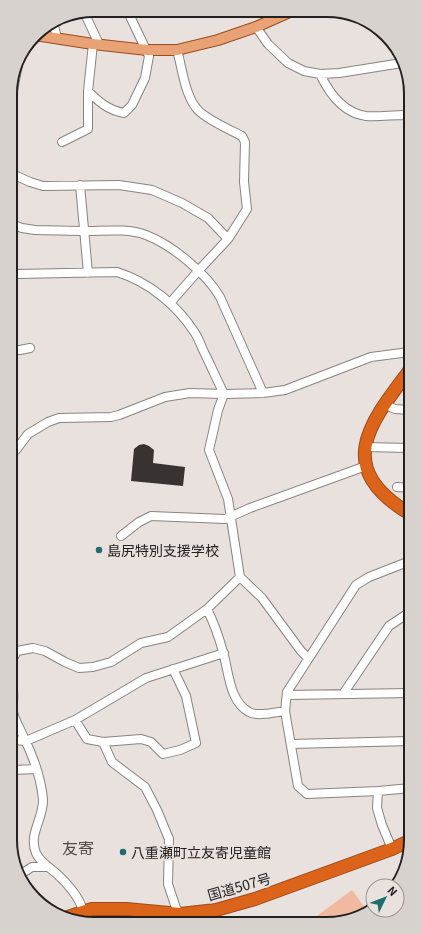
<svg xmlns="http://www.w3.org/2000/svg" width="421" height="934" font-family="Georgia,'Noto Sans JP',serif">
	<rect width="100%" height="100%" fill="#e8e1de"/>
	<path fill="#f1b99f" d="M352 890 366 909 349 921H310Z"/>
	<path fill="#383230" d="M144 444 149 446 154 450 153 463 185 467 183 486 131 481 134 449 139 445Z"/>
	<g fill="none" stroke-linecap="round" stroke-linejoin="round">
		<defs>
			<path id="minor" d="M84 12 99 44
				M53 22 57 38
				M256 27 268 44 288 63 304 71 320 74 339 73 402 63
				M93 44 88 91C99 102 108 110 124 113L132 105 145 78 149 56 127 10
				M177 50C182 67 185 98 199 111 208 120 230 130 242 136L245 142 244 182 247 209 228 239
				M320 74C329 93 344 113 366 116 378 117 392 115 404 115L408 116
				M10 105 20 55
				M62 142 88 129V91
				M10 173 30 182 43 186 119 185 152 190 182 203 208 218 228 239 199 270 170 303
				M80 185 88 273
				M11 224 22 228 35 230C52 230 68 231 84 231 104 231 127 228 146 235 172 245 206 273 220 297L263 393
				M11 272 17 274 117 272C149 282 177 305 195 333 199 339 201 346 204 352 211 366 217 380 224 394L218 410 209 450 228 499 240 577 262 598 301 651 308 658
				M11 350H20L30 348
				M384 404 395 409 409 410
				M365 447 409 448
				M11 452 16 450 28 434 48 422 59 418 111 417 119 415 165 397 190 393 224 394 263 393 285 390 371 357 409 352
				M397 487 410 488
				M121 536 139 522 151 516 225 519 250 508 366 466
				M410 561 369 577 356 585 287 692 285 711 298 786 307 794 378 791 411 788
				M207 609C214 623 219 637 223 652 229 672 229 701 249 712 257 717 276 712 285 711
				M12 660 17 651 33 648 45 651 65 662 79 668 93 667 111 662 141 643 168 637 207 609 240 577
				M12 685C15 694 12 703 13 712 15 721 21 730 24 738 33 756 41 779 43 799 44 818 28 834 36 853 39 861 50 868 57 874 67 883 80 898 83 911
				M343 694 389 626 410 612
				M287 695 410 693
				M75 720 87 739 103 742 141 739 151 742 163 754 180 750 196 743 186 696 173 669
				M13 740 26 741 75 720 146 678 224 653
				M103 742 112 762 145 787 157 810 169 839 168 884 176 908 185 922
				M291 744 410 741
				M13 770 36 769
				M378 791 377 808 382 825 392 849
				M21 874 32 867H48"/>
			<path id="major" d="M35 35 93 44 147 50H177L218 40 256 27 292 11"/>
			<path id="highway" d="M409 371C368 425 334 468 410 514
				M68 917 92 909H126L180 914 216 910 255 899 392 849 411 840"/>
		</defs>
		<use href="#minor" stroke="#898380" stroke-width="10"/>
		<use href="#major" stroke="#9b4c1c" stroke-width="12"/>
		<use href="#highway" stroke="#9b4c1c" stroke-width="14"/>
		<use href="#minor" stroke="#fff" stroke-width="8"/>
		<use href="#major" stroke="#e9a176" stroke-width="10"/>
		<use href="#highway" stroke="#db631a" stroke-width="12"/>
	</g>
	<g fill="#216d6d" stroke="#e8e1de" stroke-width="1.5">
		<circle cx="99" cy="550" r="4"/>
		<circle cx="123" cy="852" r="4"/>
	</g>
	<g text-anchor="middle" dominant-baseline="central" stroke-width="4" stroke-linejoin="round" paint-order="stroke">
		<g font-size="14" fill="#23201f" stroke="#e8e1de" text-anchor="start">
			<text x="107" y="550">島尻特別支援学校</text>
			<text x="131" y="852">八重瀬町立友寄児童館</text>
		</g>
		<g font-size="14" fill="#23201f" stroke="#e8e1de">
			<text transform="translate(239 886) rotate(-16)">国道507号</text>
		</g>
		<g font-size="16" fill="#524c49" stroke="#e8e1de">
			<text x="78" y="847">友寄</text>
		</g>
	</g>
	<path d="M0 0H421V934H0ZM94 17H327A77 77 0 0 1 404 94V840A77 77 0 0 1 327 917H94A77 77 0 0 1 17 840V94A77 77 0 0 1 94 17Z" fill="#d8d2cf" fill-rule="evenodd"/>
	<path fill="none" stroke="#23201f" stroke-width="2" d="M94 17H327A77 77 0 0 1 404 94V840A77 77 0 0 1 327 917H94A77 77 0 0 1 17 840V94A77 77 0 0 1 94 17Z"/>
	<g transform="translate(385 898) rotate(47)"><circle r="19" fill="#e8e1de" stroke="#999492"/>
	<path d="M0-3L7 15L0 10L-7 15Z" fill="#216d6d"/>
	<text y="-6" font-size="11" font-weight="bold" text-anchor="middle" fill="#23201f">N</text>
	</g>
</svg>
